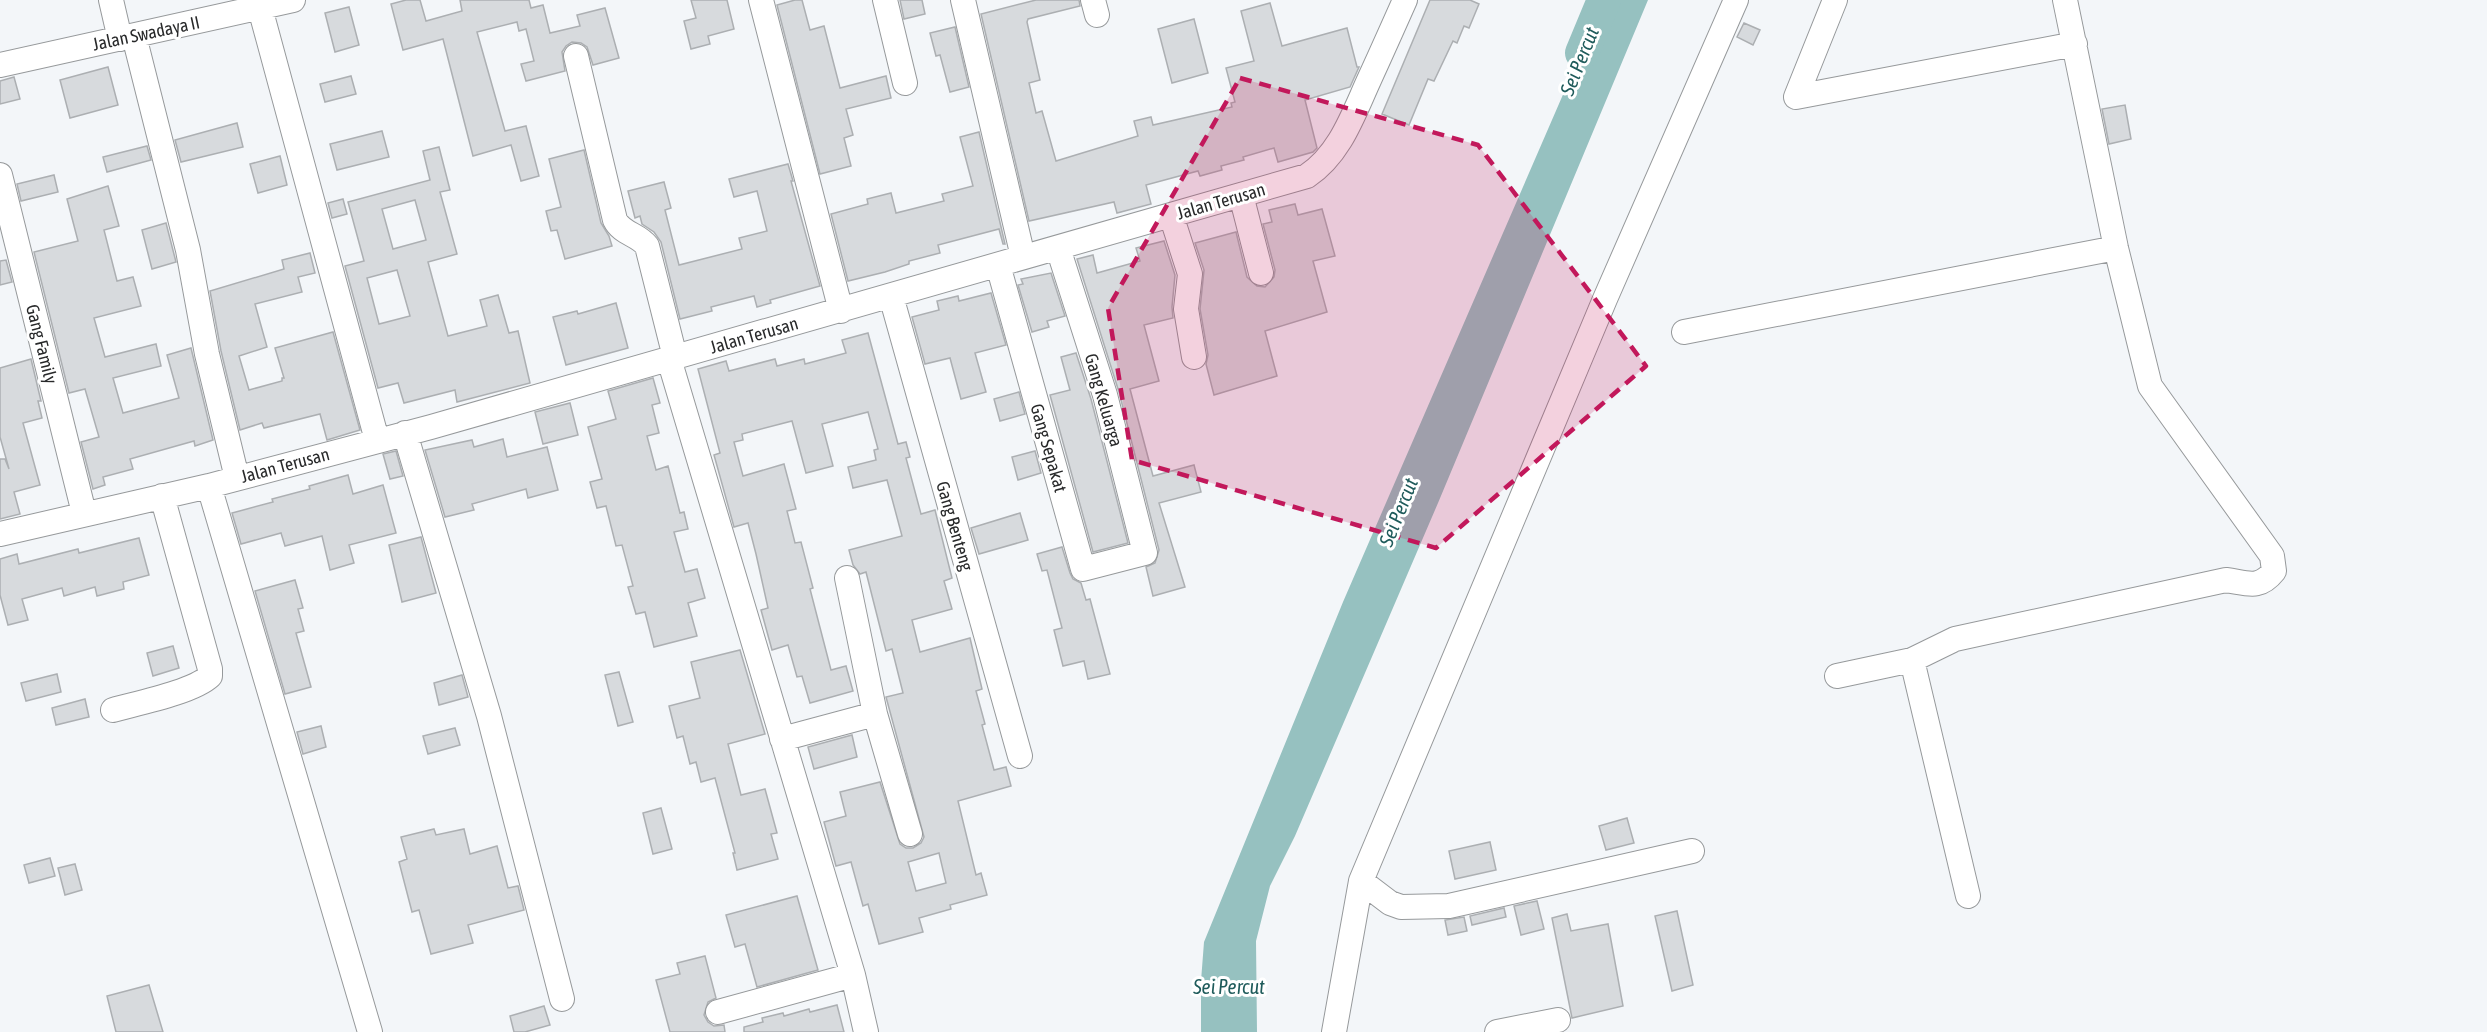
<svg xmlns="http://www.w3.org/2000/svg" width="2487" height="1032" font-family="'Asap Condensed',sans-serif">
	<rect width="100%" height="100%" fill="#f3f6f9"/>
	<path fill="#96c1c0" d="M1604 0H1648L1438 503 1295 836 1270 886 1256 941 1257 1032H1201V981L1204 942 1343 602Z"/>
	<g fill="none" stroke-linecap="round" stroke-linejoin="round">
		<path stroke="#96c1c0" stroke-width="34" d="M1582 53 1604 0"/>
	</g>
	<path fill="#d7dadd" stroke="#acafb2" stroke-width="1.5" fill-rule="evenodd" d="M406 0H420L426 21 462 11 460 0H529L531 8 543 5 550 33 580 26 577 15 605 8 619 58 593 65 587 47 581 43 572 42 566 46 562 52 565 71 526 81 521 64 534 61 526 29 519 31 517 22 477 32 505 131 526 126 539 176 521 181 511 145 473 156 443 39 403 50 391 4Z
		M691 0H727L734 29 708 36 710 44 691 49 684 21 696 18Z
		M795 0H802L810 30 824 26 840 88 886 76 891 98 846 109 853 135 844 138 851 166 820 174 777 5Z
		M900 0H922L925 14 904 19Z
		M1036 0H1079L1080 6 1028 19 1027 22 1040 80 1029 83 1036 113 1042 111 1056 161 1138 136 1134 121 1151 117 1153 125 1232 107 1231 103 1235 102 1226 68 1254 61 1241 11 1270 3 1282 46 1347 28 1357 67H1359L1350 87 1305 100 1317 148 1313 152 1278 162 1274 148 1243 157 1244 160 1221 166 1222 170 1200 176 1198 171 1146 185 1151 204 1117 213 1114 202 1029 221 981 14Z
		M1430 0H1470L1479 4 1469 28 1464 26 1457 43 1453 41 1434 81 1428 79 1409 125 1382 114Z
		M349 7 359 45 335 52 325 13Z
		M1194 19 1208 73 1172 83 1158 29Z
		M1744 23 1760 30 1753 45 1737 37Z
		M955 27 969 87 950 92 940 55 936 56 930 33Z
		M108 67 118 105 70 118 60 80Z
		M351 76 356 94 325 102 320 84Z
		M14 77 20 99 0 104V81Z
		M2125 105 2131 139 2109 144 2102 109Z
		M237 123 243 147 181 162 175 140Z
		M382 131 389 157 337 170 330 144Z
		M979 132 1005 244H1003L999 229 938 245 940 253 909 261V264L885 272 848 281 831 214 868 204 867 199 891 193 896 213 944 201 942 194 973 186 960 137Z
		M147 146 151 160 107 172 103 157Z
		M439 147 450 190 440 192 457 254 428 262 448 336 487 326 480 300 498 295 509 333 518 331 530 383 457 402 455 390 404 403 398 383 378 388 345 266 364 261 348 202 430 180 423 151ZM415 200 426 240 393 249 382 209ZM397 270 410 316 379 324 367 278Z
		M584 150 601 223 609 236 612 246 565 259 557 230 551 231 546 211 561 207 549 159Z
		M280 156 287 185 258 193 250 164Z
		M788 164 793 181H791L820 286 770 300 771 303 757 307 754 296 711 307 712 311 680 319 661 242 654 232 642 224 640 216 635 218 628 191 664 182 671 208 665 210 679 265 742 249 739 238 767 231 757 191 734 197 729 179Z
		M54 175 58 192 21 201 17 184Z
		M108 186 119 226 104 230 117 281 133 277 141 306 94 318 105 357 156 344 161 366 113 378 123 413 179 398 167 355 191 348 213 440 195 446 194 441 130 459 133 469 103 477 105 485 93 489 81 442 99 437 85 389 69 393 34 252 78 241 67 199Z
		M343 199 347 214 332 218 328 203Z
		M1295 204 1298 215 1322 209 1335 256 1313 261 1327 312 1265 331 1277 376 1214 395 1206 364 1208 355 1200 309 1204 270 1195 243 1236 232 1247 277 1257 286 1265 287 1274 277 1275 270 1263 224 1272 222 1269 210Z
		M166 223 176 262 152 269 142 230Z
		M1164 241 1175 275 1172 307 1173 318 1144 325 1159 381 1130 389 1153 476 1194 465 1201 492 1159 503 1185 587 1153 596 1146 567 1155 563 1159 550 1119 392 1077 259 1093 255 1097 273 1140 261 1136 248Z
		M310 253 315 273 298 277 302 292 255 304 267 347 239 356 249 390 282 381V378H284L275 348 333 332 360 430 327 440 320 414 264 428 262 423 240 430 221 351 210 291 284 269 282 260Z
		M6 260 12 282 0 285V261Z
		M1051 273 1065 316 1047 321 1049 327 1032 332 1018 285 1023 284 1021 279Z
		M991 293 1006 345 975 353 986 392 961 399 950 358 925 364 912 317 939 310 937 301 958 296 959 301Z
		M616 303 628 348 566 365 553 317 577 311 578 314Z
		M868 333 898 444 906 442 910 457 906 458 921 514 935 510 952 578 944 581 952 609 912 620 920 652 970 638 982 689 976 691 985 724 982 725 994 770 1006 767 1011 786 958 801 976 875 981 873 987 895 950 905 951 909 919 918 923 932 879 944 868 904 863 906 851 862 836 866 824 822 846 816 840 792 880 782 900 844 906 848H913L921 843 924 837 886 697 903 693 892 649 886 651 866 572 860 574 853 565 849 550 902 536 887 480 853 488 848 467 876 460 874 450 878 449 868 412 822 424 833 466 806 473 792 421 742 434 743 440 734 442 743 476 784 464 796 509 787 511 795 543 801 542 813 588 810 589 831 670 846 666 853 691 810 703 802 676 797 677 788 645 772 650 761 610 768 608 756 554 748 523 734 527 714 455 720 453 698 369 726 361 729 371 775 359 777 366 804 359 805 364 846 353 842 340ZM939 853 946 883 916 891 908 862Z
		M1076 353 1091 399 1128 543 1093 552 1050 395 1070 390 1061 357Z
		M31 359 41 401H38L42 418 23 423 40 485 14 492 20 514 0 519V459H5L9 469 0 437V368Z
		M653 378 660 403 652 405 659 433 647 436 656 470 668 466 680 513 684 512 688 529 674 532 685 572 697 569 705 598 688 603 697 636 654 647 645 612 636 614 628 587 633 586 622 545 616 546 606 506 597 508 590 482 602 479 588 427 616 419 608 391Z
		M1019 392 1025 414 1000 421 994 399Z
		M570 403 578 435 543 444 535 412Z
		M503 439 507 457 547 447 558 490 528 498 526 489 472 504 474 510 445 517 425 450 472 440 474 447Z
		M396 451 403 476 390 479 383 454Z
		M1035 451 1041 473 1018 480 1012 457Z
		M348 475 353 494 383 485 396 533 349 545 354 563 330 570 322 536 285 546 281 533 241 544 232 513 273 502 272 499 310 489 309 486Z
		M1020 513 1028 540 979 554 971 528Z
		M421 537 436 593 402 602 389 545Z
		M139 538 149 575 123 582 124 589 97 596 95 587 64 596 62 588 22 599 28 620 8 625 0 595V559L17 554 19 564 78 549 79 553Z
		M1062 547 1070 573 1073 579 1081 583 1086 600 1090 599 1110 674 1088 679 1084 661 1063 666 1054 630 1062 628 1047 570 1042 571 1037 554Z
		M295 580 303 608 298 609 304 631 296 633 311 687 285 694 255 591Z
		M173 646 179 668 153 676 147 653Z
		M740 650 765 734 728 744 741 795 765 789 777 833 771 834 778 859 737 870 733 853H735L715 778 701 782 696 762 690 764 683 736 677 738 669 706 700 698 691 662Z
		M619 672 633 722 618 726 605 675Z
		M57 674 61 692 26 701 21 683Z
		M462 675 468 697 439 705 434 683Z
		M85 699 89 717 56 725 52 708Z
		M321 726 326 747 303 754 297 732Z
		M455 728 460 745 428 754 423 736Z
		M852 735 857 757 814 769 808 747Z
		M661 808 672 849 653 854 643 813Z
		M1627 818 1634 843 1606 850 1599 826Z
		M434 829 436 835 464 829 470 854 497 846 508 888 518 886 524 910 468 925 473 943 431 954 419 910 412 912 399 862 407 859 401 837Z
		M1490 842 1496 870 1455 879 1449 851Z
		M50 858 55 876 29 883 24 865Z
		M75 864 82 890 65 895 58 868Z
		M797 896 818 970 757 987 745 944 735 947 726 915Z
		M1537 901 1544 929 1521 935 1514 906Z
		M1504 908 1506 917 1472 925 1470 916Z
		M1677 911 1693 985 1672 991 1655 916Z
		M1567 914 1571 931 1608 924 1623 1006 1572 1018 1552 918Z
		M1464 917 1467 931 1448 935 1445 920Z
		M705 956 716 998 708 1002 704 1015 708 1022 714 1026 724 1025 725 1032H670L656 980 680 974 677 963Z
		M149 985 163 1032H116L107 996Z
		M837 1005 844 1032H744V1027L763 1022 762 1018 783 1013 784 1016 809 1009 810 1012Z
		M544 1006 550 1025 525 1032H514L510 1016Z"/>
	<g fill="none" stroke-linecap="round" stroke-linejoin="round">
		<defs>
			<path id="minor" d="M111 0 120 39
				M761 0 841 311
				M885 0 905 83
				M963 0 1023 257
				M1093 0 1097 15
				M260 8 377 440
				M134 36 188 250 207 354 237 478
				M576 56 615 220C622 234 638 234 647 246L675 357
				M0 65 293 0
				M1796 97 2075 44
				M1796 97 1835 0
				M0 175 84 513
				M1241 195 1261 273
				M1171 215 1190 274 1186 309 1194 357
				M998 265 1083 569 1145 553 1105 395 1058 248
				M891 296 1020 756
				M1684 332 2116 248
				M669 359 853 975 866 1032
				M405 433 489 716 562 999
				M209 486 370 1032
				M0 534 209 486 431 427 1307 176C1340 154 1353 115 1369 80 1381 54 1393 27 1405 0
				M847 578 875 714
				M1912 660 1968 896
				M1837 676 1912 660 1955 639 2226 580C2248 583 2259 590 2274 571L2272 556 2150 386 2116 248 2065 0
				M113 710C138 703 193 692 210 676V669L162 496
				M782 739 875 714 910 834
				M1692 851 1449 906 1401 907 1390 903 1361 881 1605 299 1736 0
				M718 1012 853 975
				M1334 1032 1361 881
				M1497 1032 1558 1020"/>
		</defs>
		<use href="#minor" stroke="#96999b" stroke-width="26"/>
		<use href="#minor" stroke="#fff" stroke-width="24"/>
	</g>
	<path fill="#c2185b" fill-opacity="0.2" stroke="#c2185b" stroke-width="4.5" stroke-dasharray="12 8" stroke-linejoin="round" d="M1240 78 1478 145 1646 366 1436 548 1132 460 1108 308Z"/>
	<g text-anchor="middle" dominant-baseline="central" stroke-width="6" stroke-linejoin="round" paint-order="stroke">
		<g font-size="18" fill="#28292a" stroke="#fff">
			<text transform="translate(146 33) rotate(-12)">Jalan Swadaya II</text>
			<text transform="translate(1221 201) rotate(-16)">Jalan Terusan</text>
			<text transform="translate(754 335) rotate(-16)">Jalan Terusan</text>
			<text transform="translate(42 344) rotate(76)">Gang Family</text>
			<text transform="translate(1104 400) rotate(74)">Gang Keluarga</text>
			<text transform="translate(1049 448) rotate(74)">Gang Sepakat</text>
			<text transform="translate(285 465) rotate(-15)">Jalan Terusan</text>
			<text transform="translate(955 526) rotate(74)">Gang Benteng</text>
		</g>
		<g font-size="20" font-style="italic" fill="#1f5b5b" stroke="#fff">
			<text transform="translate(1579 61) rotate(-68)">Sei Percut</text>
			<text transform="translate(1398 512) rotate(-68)">Sei Percut</text>
			<text x="1229" y="986">Sei Percut</text>
		</g>
	</g>
</svg>
